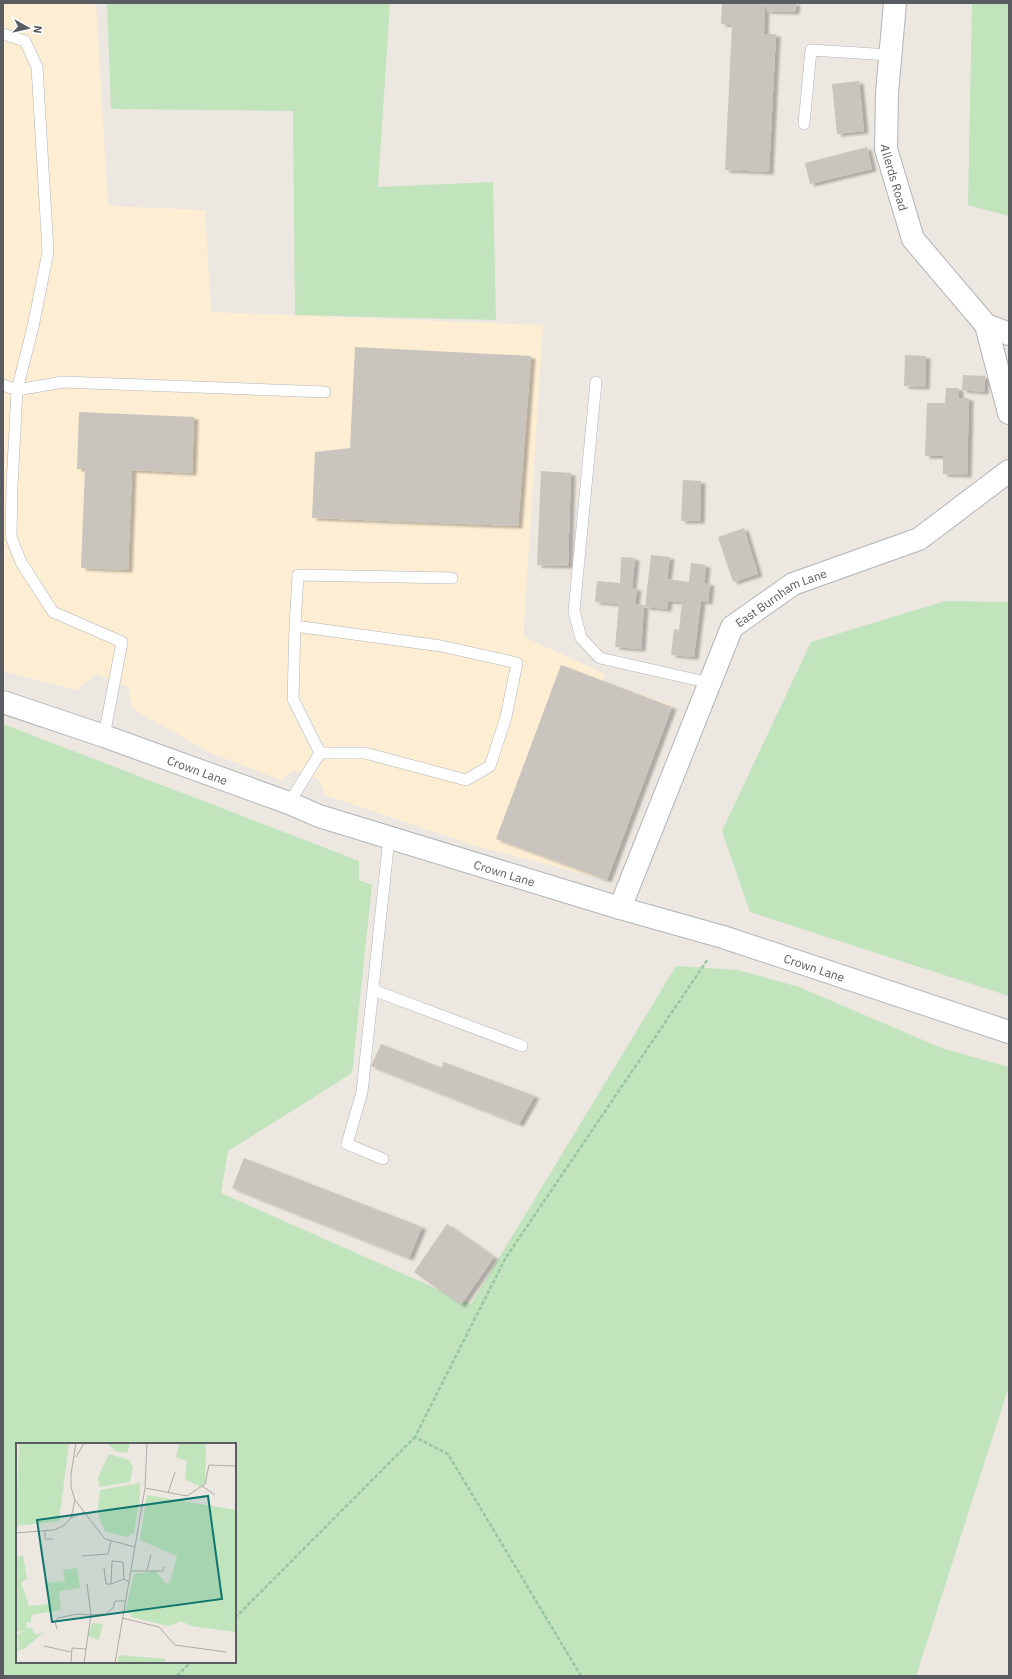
<svg xmlns="http://www.w3.org/2000/svg" width="1012" height="1679" font-family="'IBM Plex Sans',sans-serif">
	<defs>
		<filter id="shadow"><feDropShadow dx="4.5" dy="2.5" stdDeviation="1" flood-color="#0004"/></filter>
	</defs>
	<rect width="100%" height="100%" fill="#ece7e0"/>
	<path fill="#fdeed3" d="M3 3H96L108 206 205 210 211 312 543 325 524 625V637L605 674 603 681 672 705 607 880 479 847 325 795 319 779 293 770 281 780 213 754 132 709 128 687 97 674 76 690 3 671Z"/>
	<path fill="#c1e4bc" fill-rule="evenodd" d="M107 3H390L378 187 493 182 496 320 295 315 293 111 111 109Z
		M972 3H1009V216L968 205Z
		M945 601 1009 602V996L750 912 722 831 811 642Z
		M3 724 359 861V880L372 885 352 1073 228 1151 221 1193 471 1304 676 966 738 970 799 987 944 1049 1009 1067V1386L916 1676H3ZM17 1444H235V1662H17Z"/>
	<path fill="#c9c4be" filter="url(#shadow)" d="M722 3H765L764 34H776L769 172 725 170 732 25 721 24Z
		M766 3H796L795 12 766 11Z
		M859 81 864 131 837 134 832 84Z
		M867 147 872 169 810 184 805 163Z
		M355 347 531 356 518 526 312 518 315 452 350 448Z
		M905 355 926 356 925 387 904 386Z
		M963 375 985 376 984 392 962 390Z
		M946 388H959V398H969L967 475 943 474V456H925L927 403H945Z
		M79 412 194 417 192 473 132 470 128 570 81 568 85 469H77Z
		M541 471 571 473 568 566 537 565Z
		M683 480 701 481 700 521H681Z
		M744 528 758 574 733 582 718 537Z
		M651 555 670 557 667 579 689 582 691 563 706 565 704 583H710L708 602 701 601 694 657 671 655 674 629 679 630 682 602 668 601 667 609 645 607Z
		M621 557 635 558 632 588H637L635 604 644 605 641 649 615 647 619 604 595 602 597 581 620 583Z
		M561 665 672 707 607 880 496 839Z
		M381 1044 442 1068 443 1062 535 1096 519 1124 371 1066Z
		M244 1158 422 1227 409 1258 232 1188Z
		M447 1224 494 1257 461 1305 414 1272Z"/>
	<g fill="none" stroke-linecap="round" stroke-linejoin="round">
		<defs>
			<path id="lane" d="M3 34 25 41 37 67 48 252 33 327 17 390 3 385
				M804 124 811 50 891 55
				M596 382 574 611 581 638 600 658 710 683
				M295 626 293 699 320 753
				M104 736 122 642 53 612 21 562 11 537 12 486 17 390 63 382 325 392
				M289 803 320 753H365L466 780 490 766 506 717 517 663 441 646 295 626 298 575 452 578
				M373 990 522 1046
				M383 1159 347 1144 362 1092 389 838"/>
			<g id="street">
				<path id="s1" d="M895 3 887 93 886 149 913 239 986 325 1009 334"/>
				<path d="M986 325 1009 413"/>
				<path id="s2" d="M3 702 104 736 289 803 319 816 620 908 723 937 1009 1032"/>
				<path id="s3" d="M620 908 732 627 793 584 919 539 1009 471"/>
			</g>
		</defs>
		<use href="#lane" stroke="#b1b4b8" stroke-width="12"/>
		<use href="#street" stroke="#b1b4b8" stroke-width="24"/>
		<path stroke="#97c79e" stroke-width="2.5" stroke-dasharray="4 2" stroke-linecap="butt" d="M235 1618 415 1437
			M177 1676 191 1662
			M581 1676 448 1454 415 1437 505 1259 708 959"/>
		<use href="#lane" stroke="#fff" stroke-width="11"/>
		<use href="#street" stroke="#fff" stroke-width="22"/>
	</g>
	<g text-anchor="middle" dominant-baseline="central" stroke-width="4" stroke-linejoin="round" paint-order="stroke">
		<g font-size="12" fill="#595d61" stroke="#fff">
			<text stroke="none"><textPath href="#s1" startOffset="176">Allerds Road</textPath></text>
			<text stroke="none"><textPath href="#s3" startOffset="360">East Burnham Lane</textPath></text>
			<text stroke="none"><textPath href="#s2" startOffset="206">Crown Lane</textPath></text>
			<text stroke="none"><textPath href="#s2" startOffset="530">Crown Lane</textPath></text>
			<text stroke="none"><textPath href="#s2" startOffset="854">Crown Lane</textPath></text>
		</g>
	</g>
	<g transform="translate(16 1443)">
		<rect width="220" height="220" fill="#ece7e0"/>
		<path d="M3 0H53L43 78 0 83ZM91 0H114L111 10 99 8ZM163 0H190L189 39 184 44 169 36 171 18 160 14ZM93 11 113 17 117 24 114 39 83 44 82 34ZM124 40V52L118 90 110 94 89 88 83 75 82 62 84 47ZM131 52 220 67V189L175 183 165 178 153 183 115 174 116 171 109 169 118 131 140 128 149 140H154L161 113 124 97ZM0 113H7L11 136 5 139 13 163 33 161 30 140 49 138 47 127 61 125 64 145 43 148 45 167 15 172V179L10 180 11 185 14 184 20 192 28 189 8 206 0 208 3 202 1 192 9 187 0 189V143L4 155 0 140ZM76 180 87 181 83 197 72 193ZM103 212 150 216 149 220H101Z" fill="#c1e4bc"/>
		<path fill="none" stroke="#adaca9" stroke-width="1" d="M60 0 55 31V44L59 57 89 96 119 104M60 14 68 0M186 43 199 52M129 45 171 53 189 41 193 22 220 23M152 50 159 29M55 75 68 69M29 88V96H37M0 90 38 87 47 83 55 75 59 57M66 113 92 111 95 98M88 125 90 141H95L96 118 107 119 108 136 113 139M131 127 135 112M115 128H147L148 124M71 141 75 172 90 171 97 165 99 158H109M95 141 108 136M106 175 143 184 159 202 210 209M41 186 39 179 42 175 61 171 75 172 68 220M28 203 55 209M55 220 56 205 70 206M99 220 129 45 131 0"/>
		<path fill="#0f766e" fill-opacity="0.15" stroke="#0f766e" stroke-width="2" d="M192 53 206 156 36 179 21 77Z"/>
		<rect width="220" height="220" fill="none" stroke="#595d61" stroke-width="2"/>
	</g>
	<rect width="1012" height="1679" fill="none" stroke="#595d61" stroke-width="8"/>
	<g transform="translate(28 28) rotate(98)" stroke="#ffffff" stroke-width="3" paint-order="stroke">
	<path d="M0-3L7 15L0 10L-7 15Z" fill="#595d61"/>
	<text y="-6" font-size="11" font-weight="bold" text-anchor="middle" fill="#595d61">N</text>
	</g>
</svg>
